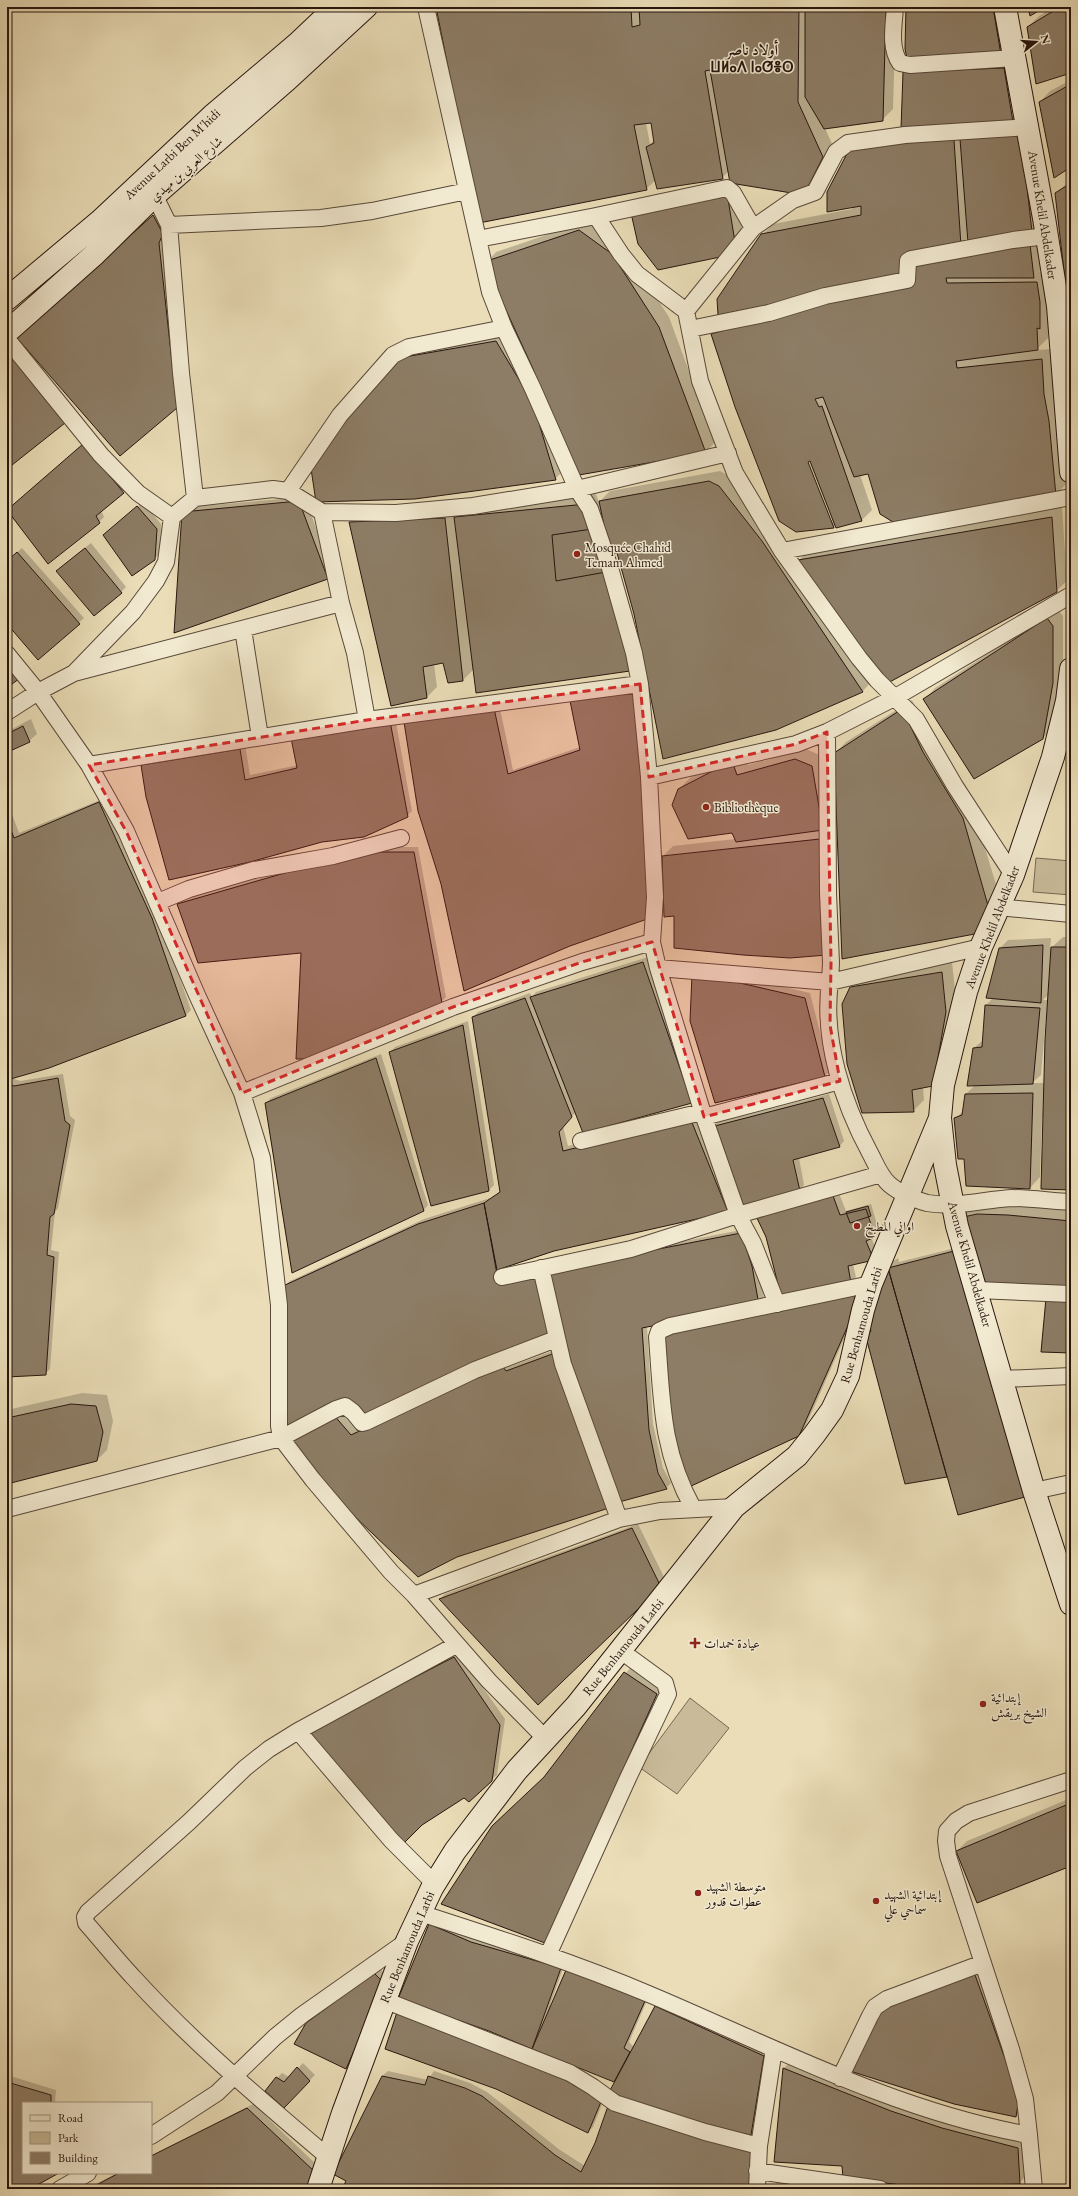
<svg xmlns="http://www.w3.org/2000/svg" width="1078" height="2196" font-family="'EB Garamond',Amiri,'Noto Sans Tifinagh',serif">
	<rect width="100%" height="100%" fill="#eaddb7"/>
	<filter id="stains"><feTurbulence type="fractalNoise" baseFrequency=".005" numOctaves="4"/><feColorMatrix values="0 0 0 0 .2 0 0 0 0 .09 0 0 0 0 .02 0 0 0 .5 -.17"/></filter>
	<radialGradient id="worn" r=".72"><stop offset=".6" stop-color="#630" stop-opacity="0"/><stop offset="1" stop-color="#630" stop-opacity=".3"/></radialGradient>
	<path fill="#c9bb9a" stroke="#786854" d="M1036 858 1071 861V895L1033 892Z
		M690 1698 729 1728 677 1794 639 1767Z"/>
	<path fill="#0003" fill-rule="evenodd" d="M437 7H896L893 109 882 120 825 128 833 146 815 184 804 194 729 171 722 178 656 180 646 189ZM652 122 655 139 650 144 646 123Z
		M907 7H1005L1023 110 1012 121 902 128 904 72 914 61Z
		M1054 7H1071V72L1028 27 1039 16Z
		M1071 80V166L1040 102 1050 91Z
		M1032 123 1042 221 1031 231 1040 234 1044 266 1039 272H1047L1051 317 1048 320V338L1036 350 1052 349 1066 484 1056 495 868 473 860 475 872 510 862 520 836 525 833 527 712 334 723 324 862 284 762 235 773 224 852 209 853 144ZM968 237 969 243 961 245ZM807 457 832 520H829L805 458Z
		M1071 180V303L1056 193Z
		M737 183 745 231 735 244 643 203Z
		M159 211 167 228 181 401 24 333Z
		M590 220 622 244 669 317 715 442 705 453 566 468 555 479 415 498 405 349 507 331 537 382 534 369 486 263 496 252Z
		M89 440 128 487 101 510 104 517 99 522 48 563 7 511Z
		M720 471 729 476 872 681 862 692 635 614 617 552 614 553 633 614 640 660 474 669 463 680 449 682 444 662 434 664 437 687 427 697 350 522 361 512 455 508 456 516 466 507 596 494 599 502 610 491Z
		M305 497 332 573 327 578 175 632 188 507Z
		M143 502 161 524 160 554 154 559 110 530Z
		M1062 507 1067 581 1056 591 884 684 799 560 810 549Z
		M91 543 126 587 121 592 62 566Z
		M22 548 84 618 38 659 7 622V561Z
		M1058 609 1063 616V672L1053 728 1042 739 925 699 935 688Z
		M912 700 933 742 973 808 1000 898 991 921 835 753 846 742Z
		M499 704 513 770 580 747 658 911 419 810Z
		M395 717 412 811 407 816 142 765 148 760 245 744 250 775 298 765Z
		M31 719 37 734 29 741 7 742V734L12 729Z
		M806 749 822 756 833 850 675 914 663 856 673 846 735 839 732 832 679 789 690 778 743 751 748 765Z
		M105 798 157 913 191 1010 186 1015 49 1067 12 1078 20 1081 63 1074 70 1116 75 1120 58 1208 55 1212 51 1250 59 1252 50 1369 45 1374 7 1376V801L19 833Z
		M381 847H418L446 997 441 1002 178 904 183 899 322 860Z
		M1063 937H1071V1189L1044 1118H1042L1040 1177 1030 1188 965 1158 955 1119 964 1110 966 1094 975 1085 974 1048 983 1040 986 1005 993 998 1000 948 1008 940 1051 938 1050 949ZM1049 994V1000H1043ZM1047 1006H1049L1045 1083H1032L1041 1075Z
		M648 957 697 1097 576 1112 563 1126 568 1146 697 1115 733 1206 728 1211 553 1250 502 1268 504 1281 555 1329 284 1286 290 1281 424 1219 490 1198 501 1191 473 1017 478 1012 530 993 532 997 536 992Z
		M952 962 956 1000 943 1075 923 1087 924 1100 913 1111 851 988 862 977Z
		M693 976 746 978 810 993 830 1071 825 1076Z
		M468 1021 494 1185 489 1190 390 1052 395 1047Z
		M381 1054 428 1205 423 1211 266 1103 271 1098Z
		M829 1094 844 1141 839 1147 799 1158 804 1185 799 1191 713 1127 718 1122Z
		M837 1188 846 1211 871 1204 879 1231 871 1237 878 1254 853 1264 856 1277 851 1282 767 1237Z
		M1019 1205 1071 1210V1352L1047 1298 960 1218 971 1207Z
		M746 1229 757 1261 764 1299 647 1326 653 1424 663 1468 671 1483 666 1488 288 1441 338 1409 356 1430 506 1359 511 1366 561 1348 551 1267Z
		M959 1247 948 1476 905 1483 872 1331 881 1272 892 1262 898 1258 899 1262Z
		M866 1289 804 1430 798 1435 690 1486Z
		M82 1393 107 1395 113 1421 107 1450 97 1460 7 1483V1410Z
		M638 1524 666 1581 538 1704 440 1599 445 1594Z
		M459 1653 505 1719 497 1775 491 1780 313 1729Z
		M630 1668 661 1689 550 1937 546 1776Z
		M1071 1798V1865L957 1851 967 1841Z
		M430 1924 565 1963 550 2005H552L567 1971 649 1996 629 2042 634 2047 655 2006 661 2001 769 2051 756 2129 751 2134 489 2030Z
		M985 1962 1026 2106 1016 2116 851 2070Z
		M380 1969 389 1977 351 2062 346 2067 307 2024Z
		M399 2009 607 2092 593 2127 588 2132Z
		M303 2063 315 2075 284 2107 277 2078 282 2073 289 2077Z
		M789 2063 947 2123 1023 2143 1024 2178 1019 2183 843 2165 775 2161 784 2068Z
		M388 2071 428 2080 434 2071 470 2083 487 2092 560 2150 585 2166 756 2189H344L382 2076Z
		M7 2075 56 2090 55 2103H23V2173H57L28 2189H7Z
		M253 2104 320 2168 312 2189H86L117 2173H151V2156Z
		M777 2183 827 2189H772Z"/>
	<path fill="#8d7d66" stroke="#28160f" d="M436 7H631L632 27 640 25 639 7H799L798 102 823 157 804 195 730 183 710 70 705 71 723 179 657 189 646 147 654 143 651 123 634 125 647 190 479 223Z
		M805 7H886L883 121 824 129 805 97Z
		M906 7H993L1001 55 908 63 905 49Z
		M1028 7H1045L1030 16Z
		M1060 7H1071V73L1036 84 1027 27Z
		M1004 68 1013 122 901 129 903 72Z
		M1071 84V167L1054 178 1039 102Z
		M1021 133 1032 232 968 243 960 139Z
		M954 140 961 246 905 255 907 277 718 315 717 299 761 234 861 215V206L827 212V192L852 144Z
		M1071 183V304L1068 306 1055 193Z
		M727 193 735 242 725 256 658 270 638 244 631 213Z
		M153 215 163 234 159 243 177 408 120 456 17 338Z
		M579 230 612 254 659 327 706 453 573 476 533 369 484 262Z
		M1030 244 1034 278H946L947 283 1037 282 1040 302V329L1037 328 1038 350 956 361 957 368 1042 359 1044 394 1049 421 1056 496 893 522 880 514 868 474 854 477 823 397 815 399 819 407 822 406 862 521 836 528 810 461 808 462 834 528 796 532 779 521 735 407 711 334 807 306 910 285V263Z
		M496 341 533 403 556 480 415 499 316 502 310 462 393 359Z
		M7 352 65 423 7 469Z
		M83 444 124 493 96 516 100 523 48 564 7 510Z
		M709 481 719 486 762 541 863 692 776 730 663 759 634 614 617 553 610 555 599 501Z
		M299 501 328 579 174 633 182 512Z
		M586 504 623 625 630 671 476 693 454 517Z
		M137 506 157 529 155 560 132 576 103 535Z
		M1052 517 1057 592 884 685 798 560Z
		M445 518 463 681 448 683 443 663 423 667 427 698 391 706 349 522Z
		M592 529 606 572 556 581 552 535Z
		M85 548 122 593 94 616 56 571Z
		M17 552 80 624 38 660 7 624V561Z
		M1047 618 1053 626V683L1043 739 974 779 923 699Z
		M7 663 20 678 7 688Z
		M635 688 653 917 570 946 464 991 441 884 418 811 404 722 494 708 508 774 580 750 569 696Z
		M902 709 923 752 963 818 989 909 980 933 842 959 834 753Z
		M390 721 408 817 364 837 322 842 250 862 169 880 146 797 141 765 240 749 245 780 297 768 291 738Z
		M23 726 30 742 10 751 7 745V734Z
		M795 759 812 766 823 830 736 842 732 833 688 839 672 805 678 789 732 761 737 775Z
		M99 802 152 918 186 1016 49 1068 7 1080V819L14 838Z
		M820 839 827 955 790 958 743 955 674 948V916L664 917 662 856Z
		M375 852H414L442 1003 320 1059H296L301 953 198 963 177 904 316 864Z
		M1043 945 1041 1003 986 998 999 948Z
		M1051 947H1071V1190L1041 1189 1045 1040Z
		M643 962 692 1103 583 1133 530 997Z
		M942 972 946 1012 933 1086 912 1090 914 1112 862 1113 847 1064 842 1004 850 987Z
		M692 975 740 983 805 998 825 1077 715 1103 690 1021Z
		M525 998 572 1117 559 1132 563 1151 691 1120 728 1212 554 1251 497 1270 484 1203 500 1192 472 1017Z
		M985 1005 1040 1008 1033 1084 967 1086 973 1048 982 1047Z
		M463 1025 489 1191 431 1206 389 1052Z
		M376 1058 424 1211 292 1273 265 1103Z
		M58 1078 65 1121 70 1125 54 1214 50 1217 47 1255 54 1257 46 1375 7 1377V1083L14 1086Z
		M1033 1093 1030 1189 966 1186 964 1159H958L954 1118 962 1115 965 1094Z
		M823 1098 840 1147 793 1160 800 1191 739 1206 711 1127Z
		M832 1193 840 1215 866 1209 875 1237 866 1241 874 1260 848 1266 851 1283 781 1296 766 1237 755 1214Z
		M484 1203 499 1285 535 1277 550 1335 363 1422 348 1401 283 1433V1286L418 1224Z
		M868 1206 871 1216 850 1223 846 1212Z
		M977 1214 1008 1215 1071 1221V1289L980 1285 959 1218Z
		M741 1233 752 1266 759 1305 642 1328 649 1430 658 1473 667 1489 619 1502 555 1325 545 1271Z
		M954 1251 1025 1497 958 1515 888 1268Z
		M888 1268 947 1477 905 1484 866 1337 871 1331 865 1311Z
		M862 1294 799 1436 689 1487 666 1426 660 1332Z
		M1046 1298 1071 1299V1353L1041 1352Z
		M555 1353 612 1507 457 1557 418 1577 350 1512 286 1440 332 1413 351 1435 501 1364 506 1371Z
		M71 1404 96 1406 103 1432 97 1461 7 1484V1418Z
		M632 1528 661 1587 538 1705 439 1599Z
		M454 1657 500 1725 492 1781 469 1802 464 1798 422 1825 401 1846 307 1733Z
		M624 1672 657 1694 545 1943 441 1904 492 1826 544 1777Z
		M1071 1803V1866L977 1903 956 1851Z
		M429 1924 471 1942 561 1968 532 2049 489 2031 398 1999Z
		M566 1970 645 2001 624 2048 630 2052 614 2082 532 2049Z
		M974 1972 1019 2098 1016 2117 954 2104 850 2071 883 2006Z
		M374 1973 384 1983 346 2069 294 2044 306 2023Z
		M655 2006 764 2056 751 2135 699 2126 607 2096Z
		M398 2009 572 2078 573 2085 603 2097 588 2133 496 2089 385 2049Z
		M297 2067 310 2081 284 2108 265 2091 276 2077 284 2082Z
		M783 2068 891 2111 942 2128 1018 2148 1020 2184 919 2187 843 2178 842 2166 774 2162Z
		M382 2076 425 2085 428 2076 465 2088 482 2096 555 2155 581 2172 595 2143 608 2106 753 2148 752 2189H342L346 2181 333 2174Z
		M7 2082 51 2095V2103H23V2173H59L30 2189H7Z
		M247 2108 316 2173 310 2189H89L119 2173H151V2156Z"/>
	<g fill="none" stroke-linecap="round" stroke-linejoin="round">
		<defs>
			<path id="street" d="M426 7 478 239 596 216 621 254 637 274 686 311 700 381 735 473 782 551 859 658 877 680 916 719 955 786 1013 875
				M895 7C894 25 889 47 900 63L910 65 1015 58
				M150 186 169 225 181 373 195 498
				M596 216 727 188 733 193 753 228
				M169 225 321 218 372 211 467 191
				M478 239 490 292 504 328 533 389 577 489 590 509 610 568 634 653 640 684 649 777 655 897 652 942 658 968 830 982 831 963 828 893 827 732
				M686 311 753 228 793 200 815 192 836 152 848 143 905 135 1028 127
				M690 329 769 313 825 296 907 280 908 261 911 259 1013 240 1047 236
				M7 339 101 455 138 493 172 517
				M288 491 340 415 393 355 409 347 504 328
				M322 512 341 603 355 653 367 720 640 684
				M782 551 1071 497
				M243 629 260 737
				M7 654 38 692 89 765 367 720
				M74 673 341 603
				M7 712 38 692 74 673 133 612 156 581 166 562 172 517 195 498 273 489 288 491 322 512 396 513 473 506 577 489 728 453
				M89 765 126 831 197 995 242 1093 262 1158 279 1305V1426L281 1438 336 1409 345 1406 353 1412 362 1423 366 1422 475 1370 556 1339
				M649 777 796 744 827 732 894 698 1071 595
				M158 902 189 889 254 870 333 856 401 838
				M998 907 1071 914
				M981 947 830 982C822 1040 843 1103 870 1153 876 1164 880 1176 889 1184 898 1192 915 1200 927 1203 955 1208 982 1200 1011 1198 1030 1198 1051 1201 1071 1202
				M658 968 704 1117 738 1215 881 1174
				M242 1093 453 1007 582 962 652 942
				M704 1117 840 1081
				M581 1141 702 1112
				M541 1268 563 1364 619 1519
				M502 1277 631 1249 738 1215 753 1243 777 1304
				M977 1290 1071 1294
				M1003 1379 1071 1376
				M1034 1491 1071 1483
				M693 1508C661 1450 662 1401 657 1337L659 1331 670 1326 871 1284
				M7 1509 281 1438 313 1480 391 1572 414 1595 489 1681 545 1738
				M414 1595 619 1519 660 1511 734 1507
				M298 1731 391 1840 435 1884
				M420 1913C498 1938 575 1963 651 1995 774 2047 896 2111 1029 2135L1034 2189
				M548 1955 628 1778 668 1694 665 1683 621 1651
				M384 2000 570 2073 593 2087 615 2103 705 2132 759 2146
				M840 2078 870 2016 875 2007 887 1999 983 1963
				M1029 2135 1025 2099 1011 2049 948 1856 946 1841 947 1831 956 1821 969 1813 1071 1780
				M151 2136 217 2093 275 2037 302 2015 407 1941
				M328 2157C261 2100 193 2043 134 1978 117 1960 102 1941 86 1923L85 1917 88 1912 189 1822 245 1768 269 1749 298 1731 456 1645
				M757 2171 880 2189
				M60 2189 88 2173
				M757 2189 759 2146 774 2049"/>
			<path id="secondary" d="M1005 7 1044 218 1058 306 1071 472
				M7 299 100 221 212 116 297 44 336 7
				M7 332 95 254 156 194 288 79 366 7
				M1071 669 1067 701 1053 757 1013 875 981 947 966 992 943 1085 940 1118 945 1165 957 1226 1034 1491 1071 1604
				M318 2189 343 2113 407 1941 432 1888 455 1851 517 1770 576 1706 734 1507 797 1456 814 1435 832 1410 848 1376 863 1310 871 1284 940 1118"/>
		</defs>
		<use href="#street" stroke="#584839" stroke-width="18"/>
		<use href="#secondary" stroke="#28160f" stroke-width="24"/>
		<use href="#street" stroke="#f1e9d0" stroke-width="16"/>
		<use href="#secondary" stroke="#f1e9d0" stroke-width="22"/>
	</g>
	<path fill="#d62828" fill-opacity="0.2" stroke="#d62828" stroke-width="3" stroke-dasharray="8 5" stroke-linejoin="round" d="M640 684 649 777 796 744 827 732 831 963 830 1025 840 1081 704 1117 652 942 582 962 453 1007 242 1093 126 831 89 765 367 720Z"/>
	<g fill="#8f2418" stroke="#f1e9d0" stroke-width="1.5">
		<circle cx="577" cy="554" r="4"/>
		<circle cx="706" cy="807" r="4"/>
		<circle cx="857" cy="1226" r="4"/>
		<path d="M693 1637h4v4h4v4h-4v4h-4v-4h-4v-4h4z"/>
		<circle cx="983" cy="1704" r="4"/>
		<circle cx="698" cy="1893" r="4"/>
		<circle cx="876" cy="1901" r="4"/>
	</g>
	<g text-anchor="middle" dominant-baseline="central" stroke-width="3" stroke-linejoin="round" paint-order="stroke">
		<g font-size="13" fill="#28160f" stroke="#f1e9d0">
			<text transform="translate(172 154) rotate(-43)">Avenue Larbi Ben M'hidi</text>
			<text transform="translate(186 169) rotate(-41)">شارع العربي بن مهيدي</text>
			<text transform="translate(1043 215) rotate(81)">Avenue Khelil Abdelkader</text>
			<text transform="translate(992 927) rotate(-69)">Avenue Khelil Abdelkader</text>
			<text transform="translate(970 1264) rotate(74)">Avenue Khelil Abdelkader</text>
			<text transform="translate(861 1325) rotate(-74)">Rue Benhamouda Larbi</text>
			<text transform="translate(623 1647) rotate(-51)">Rue Benhamouda Larbi</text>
			<text transform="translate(407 1947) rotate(-67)">Rue Benhamouda Larbi</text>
		</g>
		<g font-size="13" fill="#28160f" stroke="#f1e9d0" text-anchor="start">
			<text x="585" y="547">Mosquée Chahid<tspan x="585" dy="15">Temam Ahmed</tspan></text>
			<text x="714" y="807">Bibliothèque</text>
			<text x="865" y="1226">اواني المطبخ</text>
			<text x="704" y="1643">عيادة خمدات</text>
			<text x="991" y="1697">إبتدائية<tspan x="991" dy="15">الشيخ بريقش</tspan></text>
			<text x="706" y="1886">متوسطة الشهيد<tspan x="706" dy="15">عطوات قدور</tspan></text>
			<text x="884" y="1894">إبتدائية الشهيد<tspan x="884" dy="15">سماحي علي</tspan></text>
		</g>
		<g font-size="15" font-weight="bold" fill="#28160f" stroke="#f1e9d0">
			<text x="752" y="49">أولاد ناصر<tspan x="752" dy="17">ⵡⵍⴰⴷ ⵏⴰⵚⴻⵔ</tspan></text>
		</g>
	</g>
	<rect width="1078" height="2196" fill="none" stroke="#eaddb7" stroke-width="24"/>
	<rect x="8" y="8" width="1062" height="2180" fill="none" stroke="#28160f" stroke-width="2"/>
	<rect x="12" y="12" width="1054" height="2172" fill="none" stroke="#28160f"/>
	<rect x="22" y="2102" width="130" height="72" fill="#f1e9d0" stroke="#a19583"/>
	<rect x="30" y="2115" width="20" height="6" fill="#f1e9d0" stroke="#a19583"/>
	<text x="58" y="2122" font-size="12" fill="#28160f">Road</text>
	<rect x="30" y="2132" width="20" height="12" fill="#c9bb9a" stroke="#a19583"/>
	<text x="58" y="2142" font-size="12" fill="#28160f">Park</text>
	<rect x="30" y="2152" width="20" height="12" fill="#8d7d66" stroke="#a19583"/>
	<text x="58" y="2162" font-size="12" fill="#28160f">Building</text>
	<g transform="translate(1036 42) rotate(73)" stroke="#f1e9d0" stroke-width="3" paint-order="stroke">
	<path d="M0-3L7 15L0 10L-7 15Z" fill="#28160f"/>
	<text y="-6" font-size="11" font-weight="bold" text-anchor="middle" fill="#28160f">N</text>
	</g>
	<rect width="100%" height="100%" filter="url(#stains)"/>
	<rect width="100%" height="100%" fill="url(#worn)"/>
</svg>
